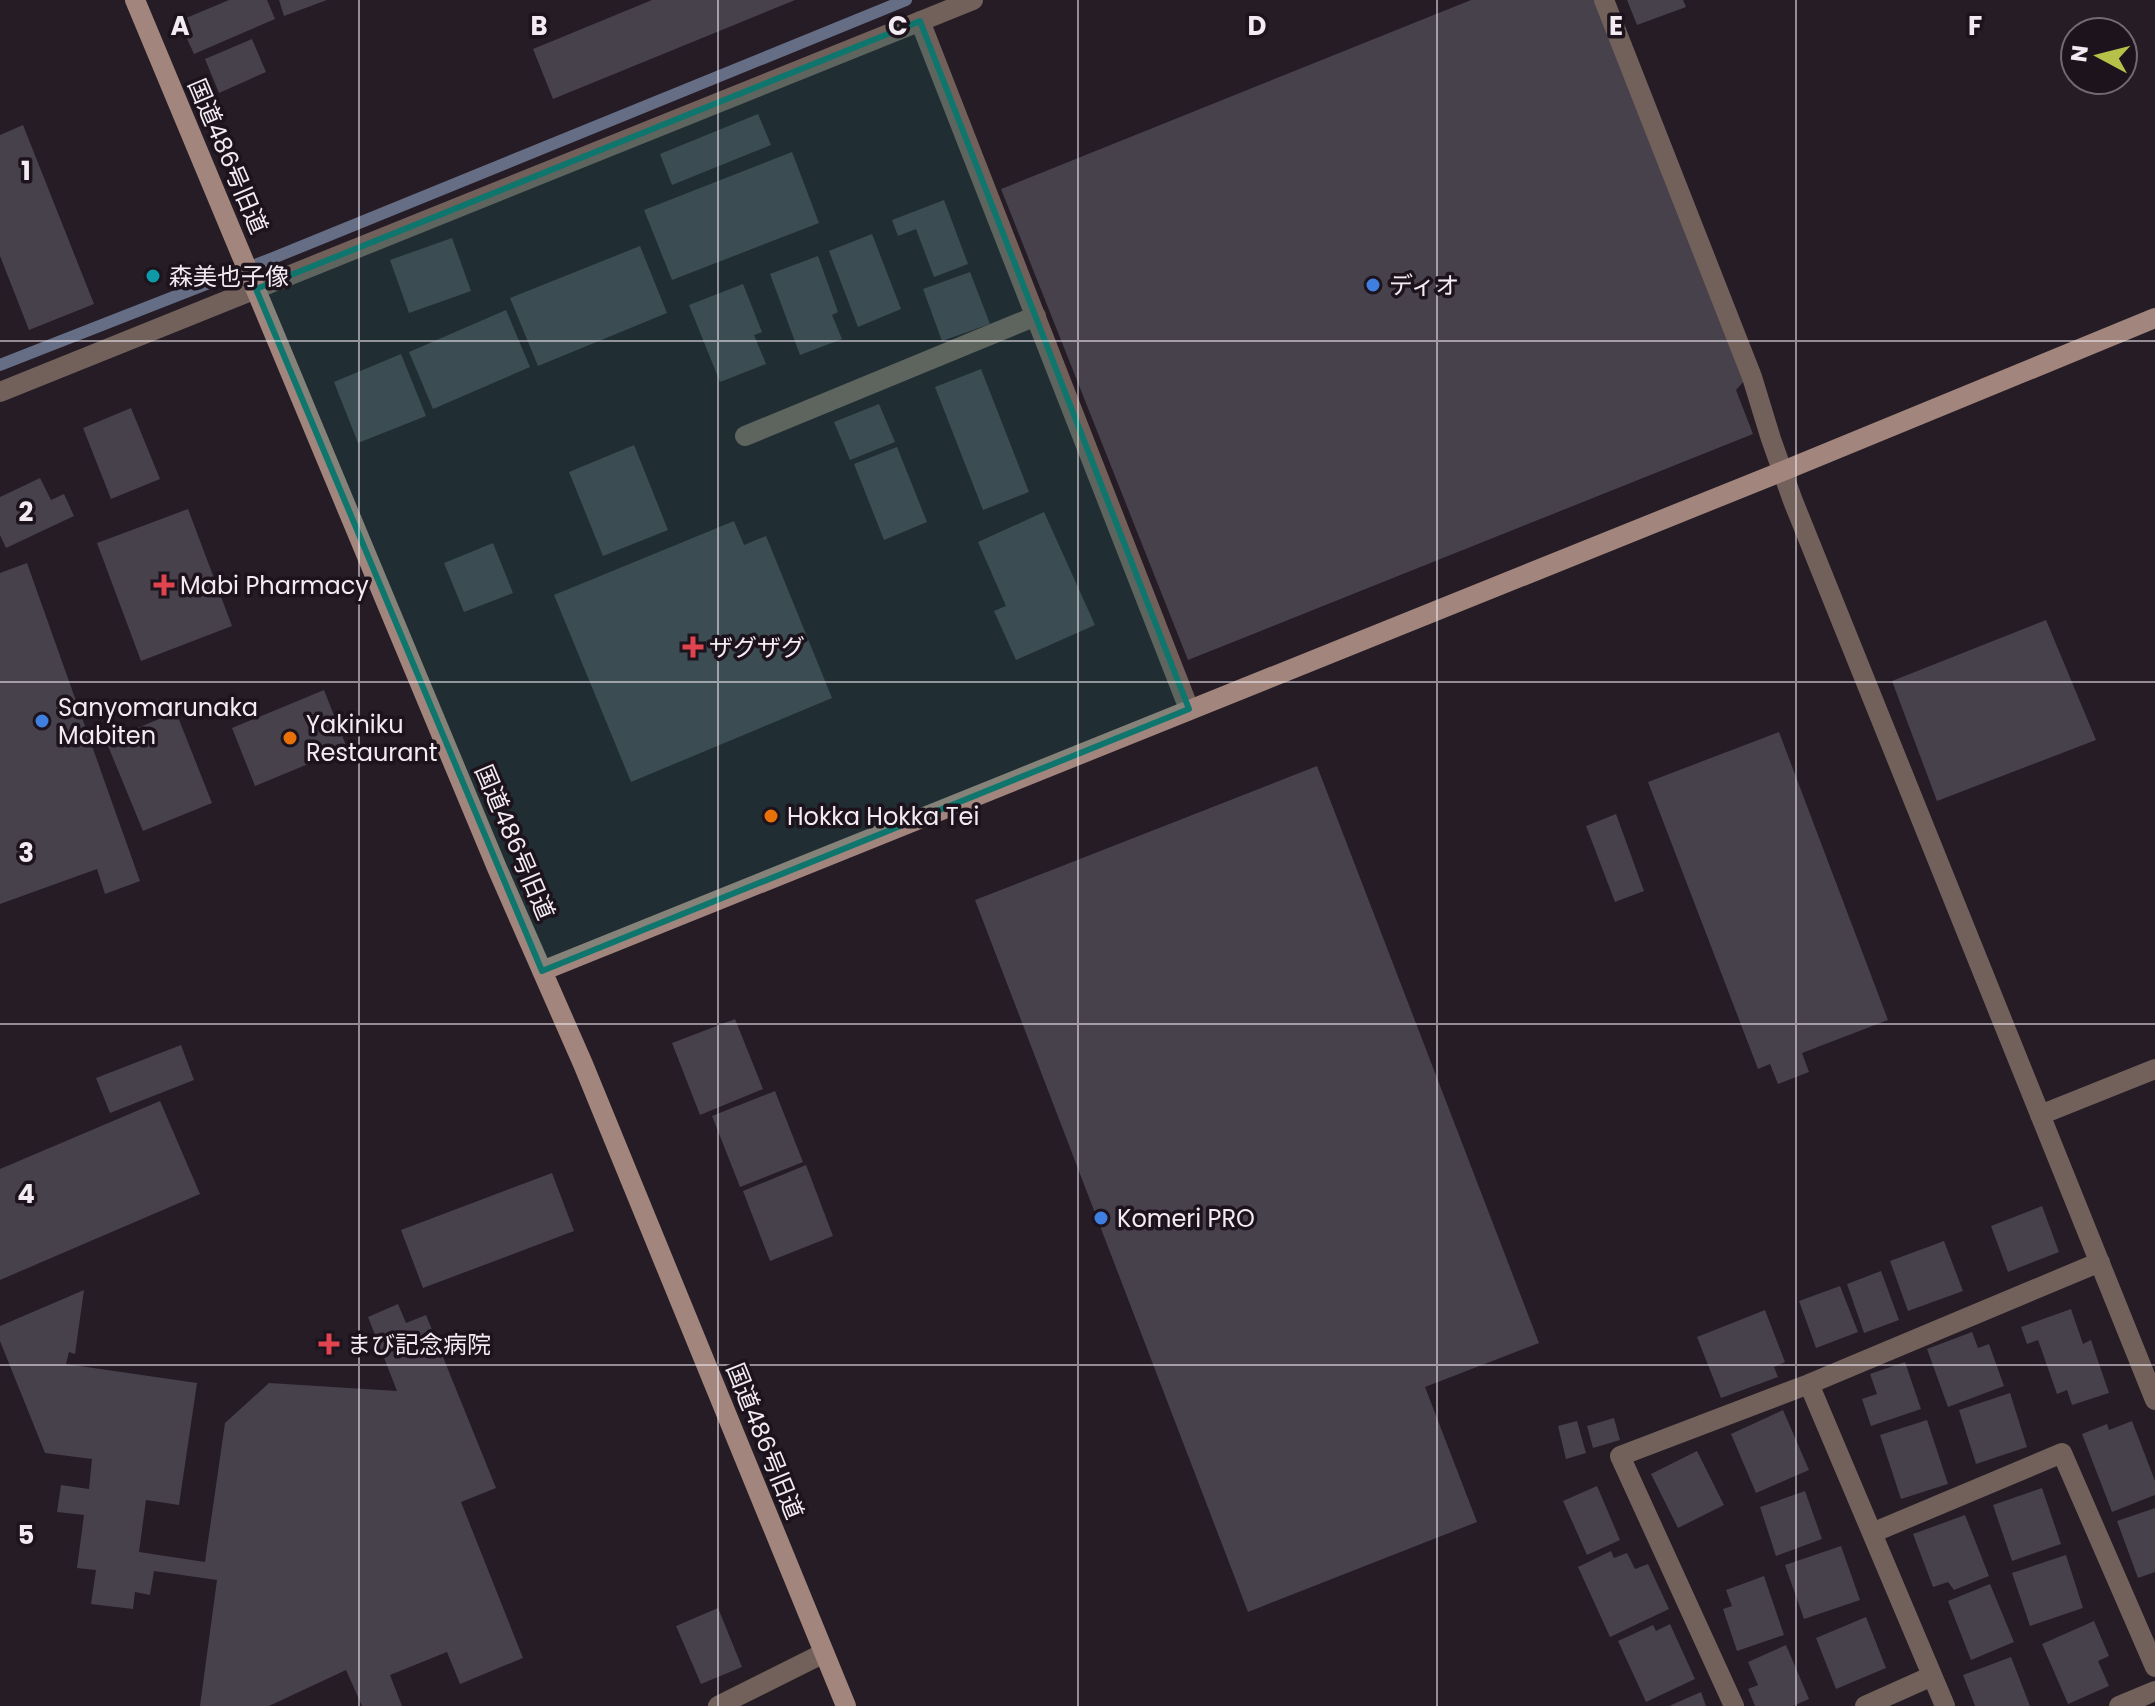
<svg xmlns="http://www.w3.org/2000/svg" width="2155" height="1706" font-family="Poppins,'Noto Sans JP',sans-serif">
	<rect width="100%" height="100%" fill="#251c25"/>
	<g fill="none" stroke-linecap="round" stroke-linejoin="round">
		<path stroke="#666e86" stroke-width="12" d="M0 365 273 258 906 0"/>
	</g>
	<path fill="#47414c" d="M229 0H267L275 19 194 54 179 21Z
		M279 0H327L284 16Z
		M652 0H795L553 99 533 49Z
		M1471 0H1594L1745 380 1736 390 1753 434 1188 660 1001 189Z
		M1627 0H1683L1686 7 1637 25Z
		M252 39 266 72 219 93 205 59Z
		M758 114 771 145 672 185 660 154Z
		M23 125 94 304 29 330 0 256V135Z
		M792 152 819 223 672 280 644 210Z
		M944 200 968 264 934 277 916 229 898 236 892 220Z
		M872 234 901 309 858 327 829 251Z
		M452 238 471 291 409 313 390 260Z
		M640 246 667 313 538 366 510 298Z
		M818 256 838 312 832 315 842 339 800 355 770 274Z
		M970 272 990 324 942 341 923 289Z
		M743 284 762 332 754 335 766 364 720 382 689 305Z
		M506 310 530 367 433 409 409 352Z
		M401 354 426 416 358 443 334 382Z
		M981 369 1029 492 983 510 935 387Z
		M879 404 895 442 850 460 834 422Z
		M131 408 160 479 111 499 83 428Z
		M634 445 668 530 603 556 569 472Z
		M897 447 927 522 884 540 854 464Z
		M40 478 51 500 64 494 74 516 6 548 0 535V497Z
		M188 509 232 626 141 661 97 543Z
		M1044 512 1095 625 1016 660 994 611 1006 606 978 542Z
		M734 521 744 545 766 536 832 698 631 782 554 595Z
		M493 543 513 593 464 612 444 563Z
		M27 563 140 881 105 894 97 869 0 904V573Z
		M2046 620 2096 740 1937 801 1892 681Z
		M324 690 347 748 255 786 232 728Z
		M176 712 212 803 143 831 106 741Z
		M1779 732 1888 1020 1802 1053 1809 1072 1778 1084 1770 1064 1758 1069 1648 782Z
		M1317 766 1539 1343 1425 1387 1477 1522 1248 1612 975 900Z
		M1616 814 1644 891 1615 902 1586 826Z
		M735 1019 763 1089 700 1115 672 1043Z
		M181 1045 194 1080 110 1113 96 1078Z
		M775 1091 803 1162 740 1187 712 1116Z
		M160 1101 200 1194 0 1280V1169Z
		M806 1165 833 1236 770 1261 743 1191Z
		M552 1173 574 1231 423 1288 401 1230Z
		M2042 1206 2059 1252 2008 1272 1991 1226Z
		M1944 1241 1963 1291 1908 1311 1890 1261Z
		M1881 1271 1899 1320 1864 1333 1847 1284Z
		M1840 1286 1858 1332 1816 1348 1799 1301Z
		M84 1290 75 1354 69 1352 66 1364 197 1383 179 1505 146 1500 139 1552 205 1562 225 1423 269 1383 397 1391 368 1317 398 1304 406 1323 426 1315 496 1488 461 1502 523 1658 460 1684 447 1652 390 1675 402 1706H362L346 1670 269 1706H200L217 1580 154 1571 150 1595 135 1592 133 1609 91 1604 96 1570 77 1568 84 1515 57 1512 61 1485 89 1489 92 1459 45 1453 0 1341V1326Z
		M2071 1309 2083 1344 2091 1340 2109 1393 2072 1405 2067 1390 2057 1394 2038 1340 2027 1344 2021 1327Z
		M1765 1310 1785 1362 1774 1367 1778 1377 1721 1398 1697 1337Z
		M1972 1332 1978 1348 1989 1344 2004 1386 1948 1407 1927 1349Z
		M1905 1362 1921 1409 1871 1426 1862 1399 1877 1394 1870 1374Z
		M2010 1393 2027 1447 1976 1464 1959 1410Z
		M1783 1410 1809 1470 1756 1493 1731 1434Z
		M1614 1418 1620 1440 1593 1448 1587 1426Z
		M1927 1420 1948 1484 1901 1499 1880 1435Z
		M1577 1421 1586 1453 1566 1459 1558 1426Z
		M2132 1421 2155 1481V1495L2112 1512 2082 1434 2107 1424 2109 1430Z
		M1697 1451 1724 1505 1678 1528 1651 1474Z
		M1597 1486 1620 1540 1587 1555 1563 1501Z
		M2042 1488 2061 1544 2012 1561 1993 1505Z
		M1805 1491 1822 1539 1776 1556 1760 1507Z
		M2155 1508V1572L2138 1578 2117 1521Z
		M1965 1515 1989 1576 1954 1590 1948 1582 1933 1587 1913 1534Z
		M1841 1546 1860 1600 1804 1619 1785 1565Z
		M1611 1551 1614 1558 1627 1553 1635 1569 1648 1564 1669 1609 1610 1637 1578 1567Z
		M2066 1555 2083 1608 2030 1626 2012 1573Z
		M1764 1576 1784 1635 1737 1651 1723 1609 1732 1606 1726 1590Z
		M1990 1584 2014 1642 1971 1660 1948 1601Z
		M718 1608 742 1667 701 1684 676 1626Z
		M1866 1617 1886 1668 1836 1689 1816 1638Z
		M2094 1621 2109 1656 2098 1661 2109 1686 2068 1704 2042 1644Z
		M1670 1624 1695 1679 1646 1702 1618 1641 1653 1625 1656 1631Z
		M1786 1645 1809 1699 1793 1706H1755L1748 1689 1758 1685 1748 1662Z
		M2011 1657 2030 1706H1975L1963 1675Z
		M1701 1692 1706 1706H1669Z"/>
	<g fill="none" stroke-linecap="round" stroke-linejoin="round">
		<path stroke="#72605b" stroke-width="20" d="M1604 0 1752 377 1771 439 1793 501 2155 1400
			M920 21 1189 709
			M0 392 973 0
			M745 436 1036 316
			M2040 1115 2155 1069
			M1872 1533 2062 1453 2155 1667
			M718 1706 824 1653
			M1734 1706 1620 1456 1809 1384
			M1865 1706 1932 1676
			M1945 1706 1809 1384 2100 1262
			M2119 1706 2155 1691"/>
		<path stroke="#a2857c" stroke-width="20" d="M135 0 497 868 583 1064 846 1706
			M542 971 1783 471 2155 318"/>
	</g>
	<path fill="#0f766e" fill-opacity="0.2" stroke="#0f766e" stroke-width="6" stroke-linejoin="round" d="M920 21 1189 709 542 971 256 289Z"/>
	<path fill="none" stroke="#f2ebf2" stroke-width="2" stroke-opacity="0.55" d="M359 0V1706M718 0V1706M1078 0V1706M1437 0V1706M1796 0V1706M0 341H2155M0 682H2155M0 1024H2155M0 1365H2155"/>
	<circle fill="#0f9aa8" stroke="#1c131c" stroke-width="3" cx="153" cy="276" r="8"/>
	<g fill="#3f7fe0" stroke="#1c131c" stroke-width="3">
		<circle cx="1373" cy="285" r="8"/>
		<circle cx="42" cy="721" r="8"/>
		<circle cx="1101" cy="1218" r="8"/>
	</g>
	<g fill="#e0444e" stroke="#1c131c" stroke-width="3">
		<path d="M160 573h8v8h8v8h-8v8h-8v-8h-8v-8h8z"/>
		<path d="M689 635h8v8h8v8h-8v8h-8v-8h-8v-8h8z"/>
		<path d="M325 1332h8v8h8v8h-8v8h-8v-8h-8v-8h8z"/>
	</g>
	<g fill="#e8710a" stroke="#1c131c" stroke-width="3">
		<circle cx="290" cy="738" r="8"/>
		<circle cx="771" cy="816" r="8"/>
	</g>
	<g text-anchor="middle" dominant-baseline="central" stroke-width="7" stroke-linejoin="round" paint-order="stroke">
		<g font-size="24" fill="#f2ebf2" stroke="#1c131c">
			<text transform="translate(228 156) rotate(67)">国道486号旧道</text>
			<text transform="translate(515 842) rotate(67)">国道486号旧道</text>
			<text transform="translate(765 1441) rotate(68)">国道486号旧道</text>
		</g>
		<g font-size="24" fill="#f2ebf2" stroke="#1c131c" text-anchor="start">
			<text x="169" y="276">森美也子像</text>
			<text x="1389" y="285">ディオ</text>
			<text x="180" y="585">Mabi Pharmacy</text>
			<text x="709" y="647">ザグザグ</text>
			<text x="58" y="707">Sanyomarunaka<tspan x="58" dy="28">Mabiten</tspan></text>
			<text x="306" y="724">Yakiniku<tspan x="306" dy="28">Restaurant</tspan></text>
			<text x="787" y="816">Hokka Hokka Tei</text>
			<text x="1117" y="1218">Komeri PRO</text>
			<text x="347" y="1344">まび記念病院</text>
		</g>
	</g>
	<g font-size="26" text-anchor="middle" font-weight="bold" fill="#f2ebf2" stroke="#1c131c" stroke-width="7" stroke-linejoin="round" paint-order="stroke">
		<text x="180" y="35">A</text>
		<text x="539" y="35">B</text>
		<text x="898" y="35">C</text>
		<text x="1257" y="35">D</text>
		<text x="1616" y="35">E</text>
		<text x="1975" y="35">F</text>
		<text x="26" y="180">1</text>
		<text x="26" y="521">2</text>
		<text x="26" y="862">3</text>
		<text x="26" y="1203">4</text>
		<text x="26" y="1544">5</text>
	</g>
	<g transform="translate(2099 56) rotate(277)"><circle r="38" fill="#1c131c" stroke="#726972" stroke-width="2"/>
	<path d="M0-6L14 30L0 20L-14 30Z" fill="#b4c24a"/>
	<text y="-12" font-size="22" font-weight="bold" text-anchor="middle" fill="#f2ebf2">N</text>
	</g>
</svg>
